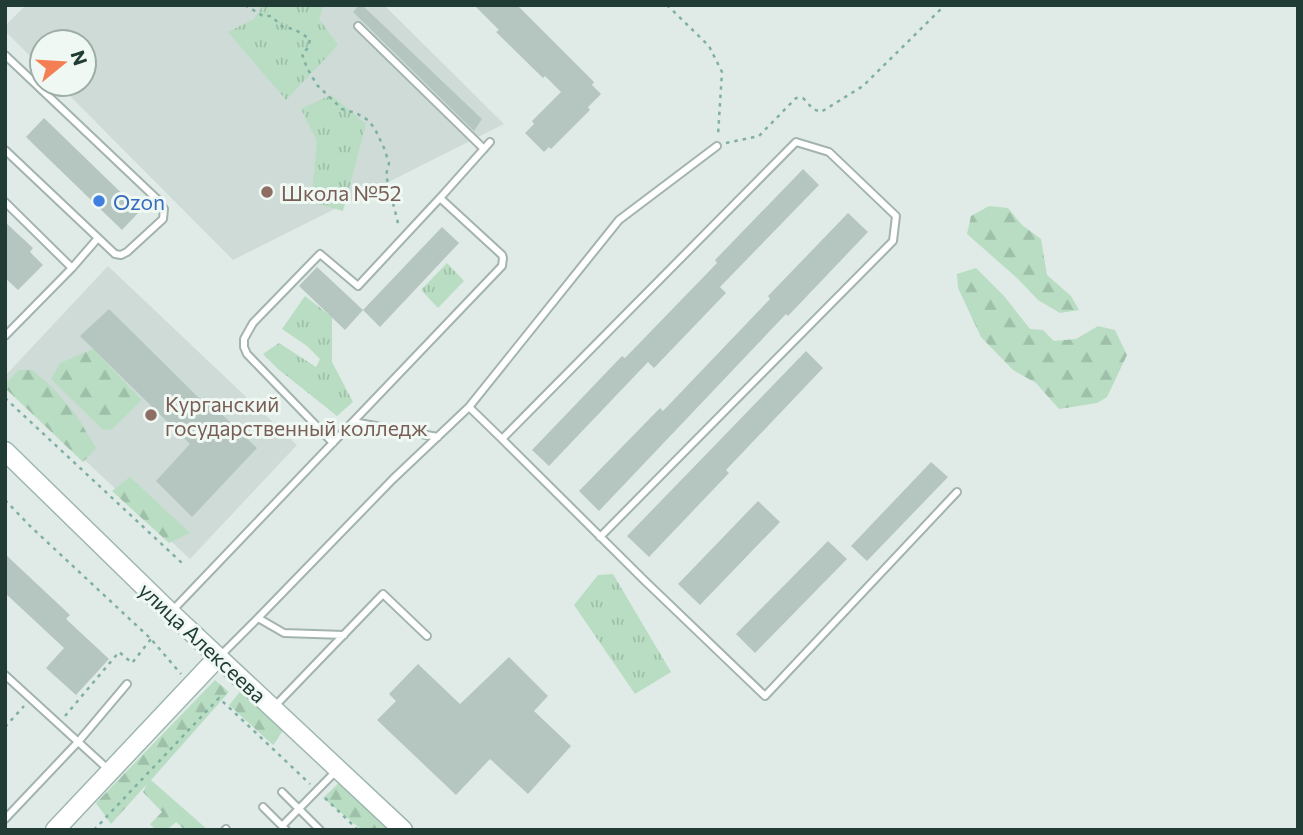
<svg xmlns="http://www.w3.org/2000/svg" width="1303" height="835" font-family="Commissioner,sans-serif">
	<defs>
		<pattern id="grass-tufts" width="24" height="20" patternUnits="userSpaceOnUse" patternTransform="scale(1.75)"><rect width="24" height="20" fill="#b8ddc3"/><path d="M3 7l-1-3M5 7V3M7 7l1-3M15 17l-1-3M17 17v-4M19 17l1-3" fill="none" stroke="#9ebfa8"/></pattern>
		<pattern id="forest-firs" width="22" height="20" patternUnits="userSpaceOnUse" patternTransform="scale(1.75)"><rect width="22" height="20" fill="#b8ddc3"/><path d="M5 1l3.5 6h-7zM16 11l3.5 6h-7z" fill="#9ebfa8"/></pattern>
	</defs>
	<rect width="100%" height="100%" fill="#e0ebe7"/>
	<path fill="#cedbd6" d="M26 5H384L504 124 233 260 58 84H84V42H42V68L5 31V26Z
		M108 266 297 445 190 559 5 385V376Z"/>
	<path fill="url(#grass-tufts)" d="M263 5H324L319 19 338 45 286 100 228 32 254 19Z
		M331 95 366 124 343 211 311 202 317 141 301 109Z
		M447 263 464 281 438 308 421 290Z
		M305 296 332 317V362L353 402 337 416 278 369 263 354 279 343 316 367 320 359 307 346 282 329Z
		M613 574 671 672 635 694 574 605 598 575Z"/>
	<path fill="url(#forest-firs)" d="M989 206 1008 208 1022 225 1041 239 1047 275 1071 296 1079 310 1060 313 1038 300 1017 278 967 234 971 216Z
		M976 268 1004 296 1030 329 1043 330 1054 341 1076 339 1098 326 1115 330 1127 355 1107 397 1097 403 1059 409 1036 383 1013 370 981 337 958 288 957 274Z
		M93 349 142 400 111 430 102 429 51 379 60 363Z
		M19 370H32L53 388 76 415 96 448 83 462 5 388V384Z
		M130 477 190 533 169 543 112 491Z
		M215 680 229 692 151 780 208 830H185L176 822 167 830H156L150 824 162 812 143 792 147 784 111 824 96 803Z
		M245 686 284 729 273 745 229 705Z
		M342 780 390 830H362L323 798Z"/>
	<path fill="#b5c6c0" d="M359 5H362L482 119 474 131 353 12Z
		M474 5H517L594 82 592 85 601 94 588 107 590 110 551 149 549 147 544 152 525 133 534 124 532 121 561 92 545 76 543 78 496 32 499 30Z
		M44 118 140 211 122 230 26 137Z
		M803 169 819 185 720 287 726 293 654 368 648 362 549 466 532 450 622 356 625 358 717 263 715 260Z
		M848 213 868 232 788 316 786 314 599 511 579 491 660 408 663 411 770 299 768 296Z
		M5 222 33 248 30 252 43 265 18 290 5 278Z
		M442 227 459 243 380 327 363 310Z
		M317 267 363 310 345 330 299 286Z
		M109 309 201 400 204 397 257 448 192 517 156 481 190 444 80 336Z
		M806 351 823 368 726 470 729 473 649 557 627 536Z
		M931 462 948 477 867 561 851 546Z
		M758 501 780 522 700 605 678 584Z
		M828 541 847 559 755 653 736 634Z
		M5 554 70 615 66 619 109 659 76 695 46 668 64 648 5 593Z
		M509 657 548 696 534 711 571 746 528 794 490 759 456 795 377 720 396 701 389 694 418 664 460 704Z"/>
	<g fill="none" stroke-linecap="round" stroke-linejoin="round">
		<defs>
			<path id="lane" d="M358 26 484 149
				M5 55 159 201 164 209 163 219 127 252 121 255 115 254 5 150
				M440 198 490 142
				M5 202 72 268 5 336
				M72 268 98 238
				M469 407 502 439 796 142 829 152 896 216 893 241 600 537
				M353 422 438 437
				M502 439 645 581 765 696 957 492
				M171 612 502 266 503 258 502 255 440 198 358 286 320 254 253 323 244 339V347L247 354 333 443
				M258 618 393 479 469 407 619 220 717 146
				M219 657 258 618 284 633 344 635
				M5 675 110 771
				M274 707 383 594 427 636
				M282 792 320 830
				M263 807 286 830
				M5 819 78 742 127 684
				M282 826 336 771
				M225 830 226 829"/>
			<path id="secondary" d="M5 451 170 612 403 830
				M55 830 218 657"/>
		</defs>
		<use href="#lane" stroke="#a3b3ae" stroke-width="10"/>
		<use href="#secondary" stroke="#9eb7af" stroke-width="21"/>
		<path stroke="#7fb0a2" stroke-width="2.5" stroke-dasharray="3.5 5" stroke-linecap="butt" d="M245 5 263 16H271L283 27 294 29 310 39 308 48 302 54 307 68 317 85 342 109 356 113 368 120 375 129 384 148 389 163 386 175 399 227
			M667 5 709 46 722 72 718 135
			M726 143 759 136 796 98H803L813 109 821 112 863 86 945 5
			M5 398 183 564
			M5 500 30 526 151 639 181 674
			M65 716 119 652 132 663 151 639
			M5 727 24 706
			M325 798 358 830
			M94 830 219 698 310 784"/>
		<use href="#lane" stroke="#fff" stroke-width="6"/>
		<use href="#secondary" stroke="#fff" stroke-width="18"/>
	</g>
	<g fill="#8d6e63" stroke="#f0f8f4" stroke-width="2.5">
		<circle cx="267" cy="192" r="7"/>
		<circle cx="151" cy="415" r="7"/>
	</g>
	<circle fill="#3f7fe0" stroke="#f0f8f4" stroke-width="2.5" cx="99" cy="201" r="7"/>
	<g text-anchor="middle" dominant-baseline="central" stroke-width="6" stroke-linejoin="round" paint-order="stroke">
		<g font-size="21" fill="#785e54" stroke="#f0f8f4" text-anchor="start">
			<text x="281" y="192">Школа №52</text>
			<text x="165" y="403">Курганский<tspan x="165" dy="24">государственный колледж</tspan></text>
		</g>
		<g font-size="21" fill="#366cbe" stroke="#f0f8f4" text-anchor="start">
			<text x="113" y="201">Ozon</text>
		</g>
		<g font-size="21" fill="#203c35" stroke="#f0f8f4">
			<text transform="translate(203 642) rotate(43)">улица Алексеева</text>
		</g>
	</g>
	<rect width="1303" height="835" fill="none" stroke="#203c35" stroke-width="14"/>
	<g transform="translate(63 63) rotate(72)"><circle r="33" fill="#f0f8f4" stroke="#9dada8" stroke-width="2"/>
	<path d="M0-5L12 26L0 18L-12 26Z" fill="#f57f54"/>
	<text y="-10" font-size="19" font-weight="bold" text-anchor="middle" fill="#203c35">N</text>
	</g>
</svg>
